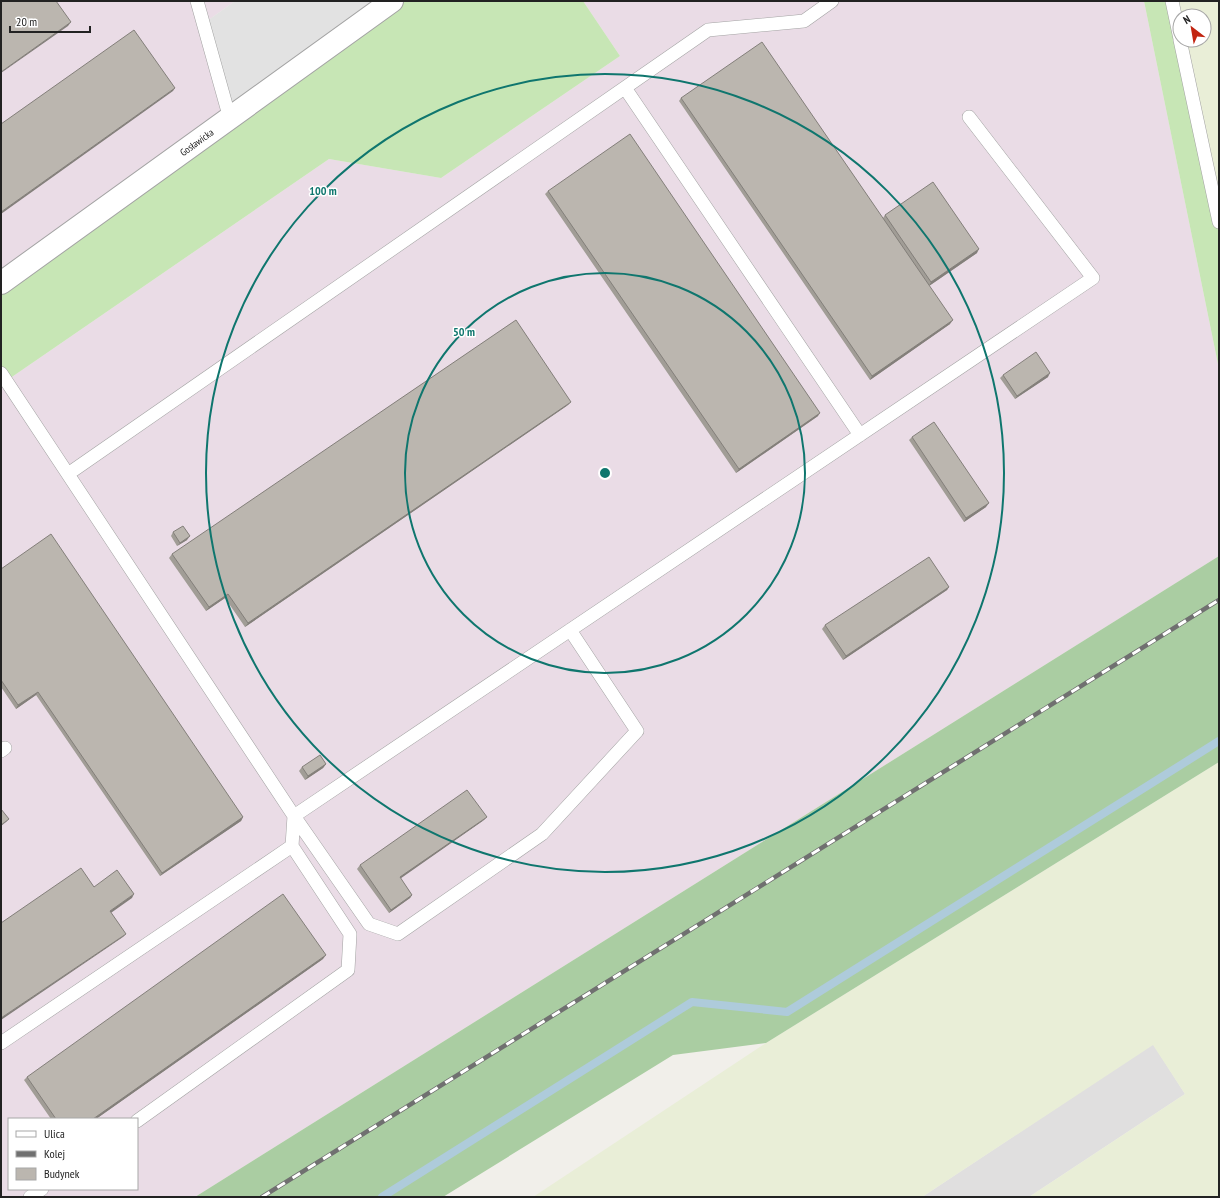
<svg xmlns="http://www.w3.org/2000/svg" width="1220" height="1198" font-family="'PT Sans Narrow',sans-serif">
	<rect width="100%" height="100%" fill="#f1efea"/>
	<path fill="#e0dfdf" d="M1153 1044 1185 1094 1029 1197H922Z"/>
	<path fill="#eadce6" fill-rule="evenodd" d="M1 1H235L203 24 230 119 1 283Z
		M583 1H1144L1219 369V556L195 1197H1V373L6 381 329 159 441 178 620 56ZM9 1119H137V1189H9Z"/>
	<path fill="#e9eed7" d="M1172 1H1219V222L1180 40H1204V16H1180Z
		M1219 762V1197H1029L1185 1094 1153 1045 922 1197H533L766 1043Z"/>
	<path fill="#c7e6b5" d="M392 1H583L620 56 441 178 329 159 6 381 1 373V283Z
		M1144 1H1172L1219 222V369Z"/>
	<path fill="#aacda2" d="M1219 556V762L766 1043 673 1055 443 1197H195Z"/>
	<path fill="#e2e2e2" d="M235 1H392L230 119 203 24Z"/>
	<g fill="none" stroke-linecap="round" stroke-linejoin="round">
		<path stroke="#aecbdb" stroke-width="8" d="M382 1197 692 1002 787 1012 1219 741"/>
		<defs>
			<path id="lane" d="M197 1 230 119
				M1172 1 1180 39
				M1180 40 1219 222
				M625 88 860 435
				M1 373 294 816 1093 278 969 117
				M68 474 708 30 804 21 832 1
				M1 751 5 748
				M1 1043 292 846 294 816 369 924 398 934 542 834 637 731 570 630
				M137 1121 348 970 350 934 292 846
				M30 1197 42 1189"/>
			<g id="street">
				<path id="s1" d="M1 283 392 1"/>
			</g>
		</defs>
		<use href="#lane" stroke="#a3a3a3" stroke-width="14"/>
		<use href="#street" stroke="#a3a3a3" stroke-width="24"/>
		<use href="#lane" stroke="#fff" stroke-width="13"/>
		<use href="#street" stroke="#fff" stroke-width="22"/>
		<defs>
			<path id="rail" d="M262 1197 1219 600"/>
		</defs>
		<use href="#rail" stroke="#707070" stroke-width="4.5"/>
		<use href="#rail" stroke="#fff" stroke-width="3" stroke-dasharray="9" stroke-linecap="butt"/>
	</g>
	<path fill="#a19d96" d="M681 98 883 218 885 215 977 253 929 286 950 324 870 380 679 101Z
		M548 191 818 416 736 473 545 194Z
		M1003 375 1048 377 1015 399 1000 378Z
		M568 405 245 627 225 598 206 611 169 558 172 554Z
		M912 437 986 507 964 522 909 440Z
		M173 532 187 540 177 546 171 536Z
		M1 569 243 817 241 821 160 876 36 695 16 709 1 687Z
		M949 587 947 590 843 660 822 629 825 625Z
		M326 764 323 768 305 780 299 771 302 767Z
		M484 820 400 878 412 895 410 898 389 913 357 869 360 865Z
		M323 959 96 1119H51L24 1080 27 1077Z"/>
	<path fill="#837f7a" d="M71 22 68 26 1 73V72Z
		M175 88 173 91 1 214V212Z
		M979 249 977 253 929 286 931 282Z
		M953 320 950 324 870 380 872 376Z
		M1050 373 1048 377 1015 399 1017 396Z
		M571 402 568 405 245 627 248 623Z
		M820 413 818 416 736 473 739 469Z
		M989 503 986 507 964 522 966 518Z
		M190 536 187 540 177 546 180 543Z
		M949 587 947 590 843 660 846 656Z
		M228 594 225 598 206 611 209 607Z
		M38 692 36 695 16 709 18 705Z
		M326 764 323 768 305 780 308 776Z
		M243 817 241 821 160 876 162 873Z
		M487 817 484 820 397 881 400 877Z
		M9 819 6 822 1 826V825Z
		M134 894 132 898 108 915 110 911Z
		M412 895 410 898 389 913 391 910Z
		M126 934 123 937 1 1020V1018Z
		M326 955 323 959 96 1119H93Z"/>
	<path fill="#bbb6af" stroke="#837f7a" d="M1 1H56L71 22 1 72Z
		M134 30 175 88 1 212V124Z
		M762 42 953 320 872 376 681 98Z
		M630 134 820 413 739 469 548 191Z
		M933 182 979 249 931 282 885 215Z
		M516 320 571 402 248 623 228 594 209 607 172 554Z
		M1036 352 1050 373 1017 396 1003 375Z
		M934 422 989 503 966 518 912 437Z
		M183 526 190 536 180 543 173 532Z
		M51 534 243 817 162 873 38 692 18 705 1 680V569Z
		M929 557 949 587 846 656 825 625Z
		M320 755 326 764 308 776 302 767Z
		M467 790 487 817 400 877 412 895 391 910 360 865Z
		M1 809 9 819 1 825Z
		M81 868 94 887 117 870 134 894 110 911 126 934 1 1018V923Z
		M283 894 326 955 93 1119H56L27 1077Z"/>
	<g fill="none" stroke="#0f766e" stroke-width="2">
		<circle cx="605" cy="473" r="200"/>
		<circle cx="605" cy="473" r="399"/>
	</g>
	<g text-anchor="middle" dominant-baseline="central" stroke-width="3" stroke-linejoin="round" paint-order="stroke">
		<g font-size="10" fill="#222" stroke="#fff">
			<text stroke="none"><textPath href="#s1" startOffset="241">Gosławicka</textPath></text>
		</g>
	</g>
	<circle cx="605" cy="473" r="6" fill="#0f766e" stroke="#fff" stroke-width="2"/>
	<g font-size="12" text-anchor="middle" font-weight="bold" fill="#0f766e" stroke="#fff" stroke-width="3" stroke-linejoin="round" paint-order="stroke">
		<text x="323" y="195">100 m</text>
		<text x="464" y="336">50 m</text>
	</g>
	<rect width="1220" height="1198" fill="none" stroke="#222222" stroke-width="4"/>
	<rect x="8" y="1118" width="130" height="72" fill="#ffffff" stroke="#a7a7a7"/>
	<rect x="16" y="1131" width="20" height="6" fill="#ffffff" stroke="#a7a7a7"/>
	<text x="44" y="1138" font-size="12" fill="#222222">Ulica</text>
	<rect x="16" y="1151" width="20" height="6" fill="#707070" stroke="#a7a7a7"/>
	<text x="44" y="1158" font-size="12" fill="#222222">Kolej</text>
	<rect x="16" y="1168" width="20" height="12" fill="#bbb6af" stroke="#a7a7a7"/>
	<text x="44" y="1178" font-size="12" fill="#222222">Budynek</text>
	<g transform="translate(1192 28) rotate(329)"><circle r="19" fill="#ffffff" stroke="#a7a7a7"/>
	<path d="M0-3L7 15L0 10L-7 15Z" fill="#c22511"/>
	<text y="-6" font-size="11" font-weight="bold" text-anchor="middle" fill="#222222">N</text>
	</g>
	<path d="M10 26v6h80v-6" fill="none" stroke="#222222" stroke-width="2"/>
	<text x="16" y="26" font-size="12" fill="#222222" stroke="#ffffff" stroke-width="3" paint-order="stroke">20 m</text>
</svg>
